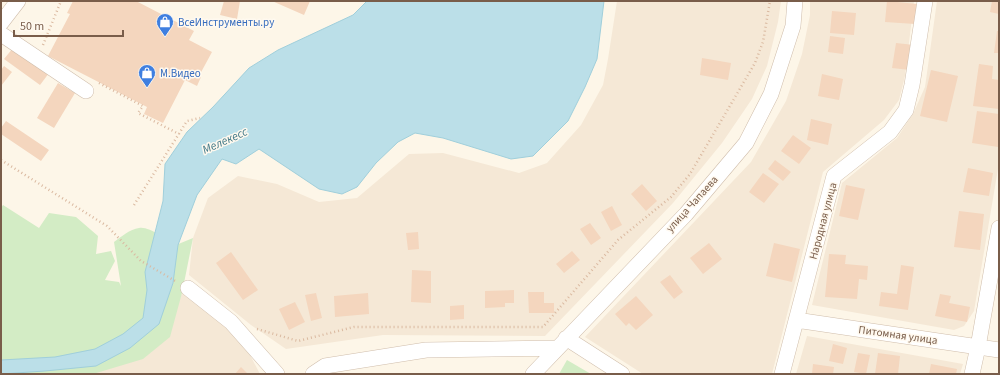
<svg xmlns="http://www.w3.org/2000/svg" width="1000" height="375" font-family="'Source Sans 3',sans-serif">
	<rect width="100%" height="100%" fill="#fdf6e8"/>
	<path fill="#f5e8d6" d="M617 1H781L778 22 767 66 752 99 722 143 673 203 545 336 383 335 286 349 251 325 189 275 193 238 208 198 238 176 277 184 319 202 357 198 409 154 443 153 519 173 547 163 581 125 603 85 608 59Z
		M810 1H914L905 76 899 100 884 120 823 172 772 374H643L585 337 751 162 786 101 802 54 810 15Z
		M937 1H999V163L974 311 964 326 954 330 812 305 842 183 897 138 913 114 925 87Z
		M182 293 226 326 250 355 260 374H91L170 327Z
		M807 336 963 364 960 374H796Z"/>
	<path fill="#d3ecc5" d="M3 205 39 228 49 213 76 217 98 236 96 254 111 251 115 261 105 280 119 282 121 286 114 242C121 237 130 229 139 228 149 226 167 240 176 245L193 238 182 293 170 337 143 359 93 374H1V208Z
		M567 360 591 374H559Z"/>
	<path fill="#bbdfe8" stroke="#a0cfdb" d="M367 1H604L597 59 585 87 568 121 533 156 511 159 443 138 415 133 398 142 376 163 357 187 342 194 319 189 259 149 236 164 222 159 197 195 178 245 173 283 159 324 130 348 96 366 45 371 1 374V360L55 357 95 349 123 334 143 318 147 290 145 272 163 201 165 164 187 132 213 107 249 68 278 50 353 15Z"/>
	<path fill="#f4d6be" d="M73 1H136L194 31 189 40 212 52 199 76 201 77 197 86 185 80 163 123 144 114 147 107 48 56 70 14 67 13Z
		M224 1H240L237 19 220 15Z
		M272 1H310L304 15Z
		M887 1 917 4 915 24 885 22Z
		M992 1H999V14L990 12Z
		M832 11 856 13 854 35 830 33Z
		M997 31H999V53H994Z
		M830 36 845 38 843 54 828 52Z
		M896 43 914 45 910 70 892 68Z
		M13 48 49 73 40 85 4 59Z
		M702 58 731 63 728 80 700 75Z
		M979 64 993 66 992 79 999 80V109L973 106Z
		M4 66 12 72 1 86V70Z
		M931 70 958 76 947 122 920 116Z
		M822 74 843 79 839 100 818 96Z
		M58 83 75 93 54 128 37 118Z
		M977 111 999 114 998 147 972 143Z
		M811 119 832 124 828 145 807 140Z
		M6 121 49 150 41 161 1 134V128Z
		M793 135 811 148 799 164 781 151Z
		M775 160 791 172 783 181 768 169Z
		M968 168 993 173 989 196 963 192Z
		M763 173 779 184 764 203 749 192Z
		M642 184 657 201 646 211 631 194Z
		M846 185 865 189 858 220 839 216Z
		M612 206 622 225 611 231 601 212Z
		M959 211 984 214 980 250 954 247Z
		M590 223 601 238 591 245 580 229Z
		M418 232 419 249 408 250 406 233Z
		M709 243 722 259 703 274 690 258Z
		M774 243 800 249 792 282 766 276Z
		M572 251 580 260 564 273 556 264Z
		M231 252 258 290 243 300 216 263Z
		M829 254 846 255 845 264 868 266 867 280 859 279 857 299 825 297Z
		M901 265 914 267 908 310 879 306 881 292 897 294Z
		M412 270 431 271V303L411 302Z
		M670 275 683 292 674 299 660 282Z
		M514 290V303H505V307L485 308V291Z
		M528 292H544V303H554V313H529Z
		M316 293 322 318 311 321 305 295Z
		M368 293 369 314 335 317 334 296Z
		M940 294 951 296 949 303 970 307 967 322 935 316Z
		M636 296 653 315 636 330 629 323 626 326 615 314Z
		M295 302 305 322 289 330 279 309Z
		M464 305V319L450 320V306Z
		M833 344 847 348 843 364 829 361Z
		M858 353 870 355 866 374 854 372Z
		M878 353 900 356 898 374H875Z
		M813 364 834 367 833 374H812Z
		M931 364 957 369 956 374H929Z
		M241 367 248 374H235Z"/>
	<g fill="none" stroke-linecap="round" stroke-linejoin="round">
		<defs>
			<path id="minor" d="M1 23 18 1
				M1 34 86 91
				M188 288 231 322 277 374
				M796 320 999 350
				M566 338 622 374
				M313 374 325 366 426 350 556 348
				M533 374 686 214 746 143 771 94 793 26 795 1
				M782 374 834 176 890 132 906 110 912 85 925 1
				M972 374 978 347 999 228"/>
		</defs>
		<use href="#minor" stroke="#d0beac" stroke-width="16"/>
		<path stroke="#dab9a0" stroke-width="2.5" stroke-dasharray="1 3" stroke-linecap="butt" d="M43 45 61 1
			M99 83 143 106 138 113 179 134
			M1 160 107 226 141 261 177 282
			M134 205 187 121 200 118
			M257 329 298 341 354 327H543L618 240 671 197 690 174 755 63 763 42 770 1"/>
		<use href="#minor" stroke="#fff" stroke-width="15"/>
	</g>
	<defs>
		<symbol id="shop-pin" viewBox="-11 -11 22 30"><path d="M0 17L-7.5 6A9.5 9.5 0 1 1 7.5 6Z" fill="#3f7fe0" stroke="#fff9ef"/><path d="M-5-2.5h2.3a2.7 3.5 0 0 1 5.4 0H5L5.5 6h-11ZM-1.5-2.5h3a1.5 2.3 0 0 0-3 0Z" fill="#fff"/></symbol>
	</defs>
	<g fill-rule="evenodd">
		<use href="#shop-pin" x="155" y="12" width="20" height="27"/>
		<use href="#shop-pin" x="137" y="63" width="20" height="27"/>
	</g>
	<g text-anchor="middle" dominant-baseline="central" stroke-width="3" stroke-linejoin="round" paint-order="stroke">
		<g font-size="11" fill="#366cbe" stroke="#fff9ef" text-anchor="start">
			<text x="178" y="22">ВсеИнструменты.ру</text>
			<text x="160" y="73">М.Видео</text>
		</g>
		<g font-size="11" fill="#795d4a" stroke="#fff9ef">
			<text transform="translate(692 204) rotate(-48)">улица Чапаева</text>
			<text transform="translate(823 221) rotate(-75)">Народная улица</text>
			<text transform="translate(898 335) rotate(8)">Питомная улица</text>
		</g>
		<g font-size="12" font-style="italic" fill="#3f7786" stroke="#fff9ef">
			<text transform="translate(225 141) rotate(-24)">Мелекесс</text>
		</g>
	</g>
	<rect width="1000" height="375" fill="none" stroke="#795d4a" stroke-width="4"/>
	<path d="M14 30v6h109v-6" fill="none" stroke="#795d4a" stroke-width="2"/>
	<text x="20" y="30" font-size="12" fill="#795d4a" stroke="#fff9ef" stroke-width="3" paint-order="stroke">50 m</text>
</svg>
